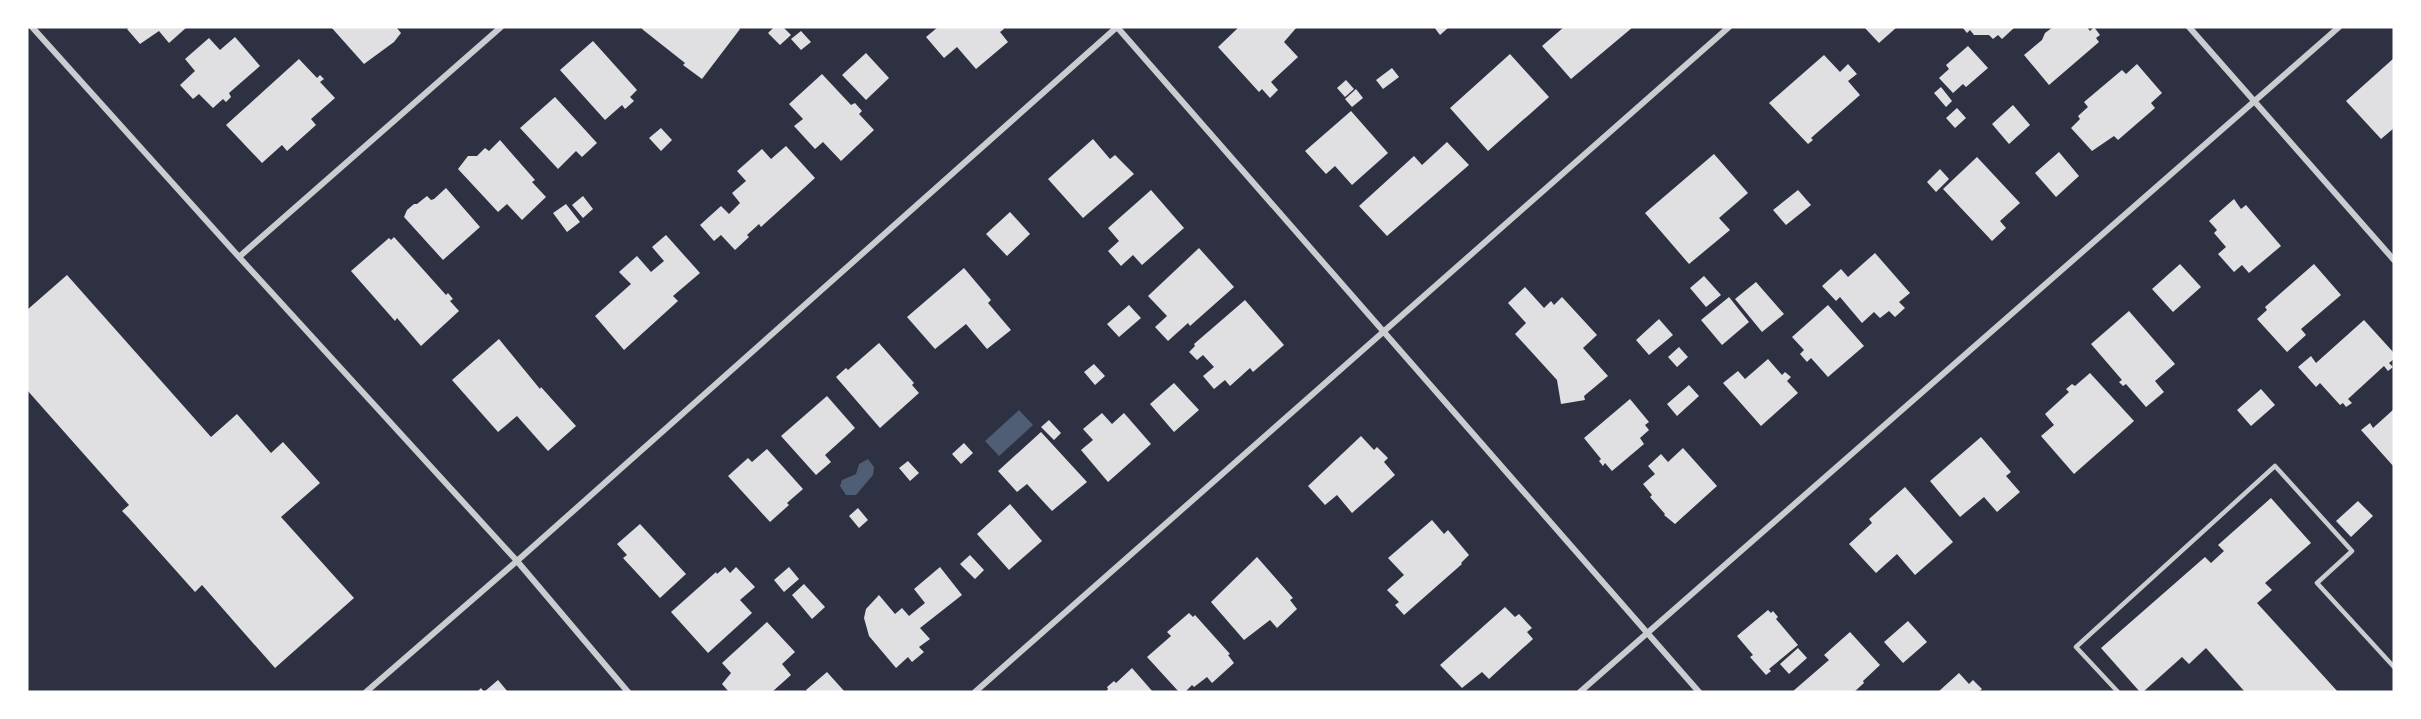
<svg xmlns="http://www.w3.org/2000/svg" width="2421" height="719" font-family="'Asap Condensed',sans-serif">
	<rect width="100%" height="100%" fill="#2d3142"/>
	<path fill="#4f5d75" d="M1019 410 1033 425 999 456 985 441Z
		M868 459 874 467 873 475 856 495H846L840 486 842 480 856 474 859 464Z"/>
	<path fill="#e0e0e3" d="M130 27H187L169 43 159 31 140 44 127 29Z
		M331 27H396L401 33 394 42 364 64Z
		M643 27H738L740 29 702 79 683 65 685 63 642 29Z
		M774 27H783L791 35 780 45 768 33Z
		M938 27H1002L1004 29 1000 32 1008 42 976 69 957 47 944 58 926 37Z
		M1239 27H1297L1284 42 1298 57 1271 82 1278 90 1270 98 1262 89 1259 92 1218 47Z
		M1434 27H1449L1440 35Z
		M1564 27H1633L1571 79 1542 46Z
		M1864 27H1897L1879 43Z
		M1962 27H2015L2002 39 1998 35 1993 39 1989 35H1974L1970 30 1967 33Z
		M2053 27H2087L2090 31 2094 27 2100 35 2096 38 2099 42 2049 85 2024 55 2042 40 2045 33Z
		M801 31 811 42 801 50 791 39Z
		M235 37 260 66 229 93 231 97 226 102 223 99 213 108 199 94 193 99 180 85 195 71 185 59 209 38 220 50Z
		M593 41 637 90 630 97 634 101 625 109 622 105 605 120 560 70Z
		M1968 46 1988 68 1966 87 1963 84 1953 93 1939 78 1949 69 1946 65Z
		M866 53 889 78 866 100 842 75Z
		M1510 54 1549 97 1488 151 1450 108Z
		M1824 55 1840 72 1848 64 1857 74 1848 81 1860 95 1811 138 1813 140 1808 144 1769 103Z
		M2394 58V128L2381 139 2346 101Z
		M299 59 317 78 320 75 324 79 320 82 335 98 311 119 316 125 287 151 282 145 262 163 226 125Z
		M2137 64 2162 93 2151 103 2155 108 2118 140 2114 136 2092 151 2071 128 2080 119 2078 116 2088 107 2084 102 2122 70 2126 74Z
		M1392 68 1399 77 1383 89 1376 80Z
		M822 74 851 105 855 103 862 111 859 114 874 130 841 161 823 142 815 149 794 126 803 119 789 104Z
		M1346 80 1354 89 1345 97 1337 88Z
		M1941 87 1952 101 1946 107 1934 93Z
		M1356 89 1363 98 1352 107 1345 99Z
		M555 97 597 143 582 157 576 151 558 169 520 128Z
		M2013 105 2030 125 2009 144 1992 124Z
		M1957 108 1966 118 1955 128 1946 118Z
		M1351 111 1388 153 1352 185 1335 166 1326 174 1305 151Z
		M661 128 672 140 661 151 649 138Z
		M1093 139 1110 159 1115 155 1134 174 1083 218 1048 179Z
		M500 140 535 180 532 182 546 197 522 220 507 204 498 212 458 169 468 156H477L485 148 489 151Z
		M1447 142 1469 165 1387 236 1359 206 1414 156 1422 165Z
		M786 146 815 178 761 227 759 224 747 235 749 237 735 250 721 235 714 241 700 225 721 206 729 214 740 203 732 193 746 181 737 171 762 149 771 159Z
		M2059 152 2079 176 2056 197 2035 173Z
		M1714 154 1748 193 1719 218 1730 230 1689 264 1645 213Z
		M1977 157 2020 203 2000 221 2006 228 1992 241 1943 189Z
		M1940 169 1949 179 1936 192 1927 182Z
		M446 188 480 227 443 260 404 217 407 210 414 204H417L427 196 431 200 434 199Z
		M1151 190 1184 228 1142 265 1133 255 1121 266 1108 251 1119 241 1108 228Z
		M1798 190 1811 205 1786 225 1773 210Z
		M583 196 593 209 583 218 572 205Z
		M2234 199 2241 209 2246 205 2281 246 2249 273 2242 265 2234 272 2218 254 2226 247 2214 233 2217 230 2209 221Z
		M566 204 580 222 567 232 553 213Z
		M1010 212 1030 234 1007 256 986 234Z
		M666 235 700 273 673 296 678 301 624 350 595 316 631 284 619 272 637 256 651 272 664 261 652 247Z
		M394 237 446 295 448 293 453 299 450 301 459 311 421 346 397 318 395 321 351 271 389 238 391 240Z
		M1199 248 1234 287 1190 326 1188 323 1168 341 1155 327 1167 316 1148 296Z
		M1875 253 1910 293 1899 302 1905 308 1895 317 1889 311 1880 318 1874 312 1862 323 1840 297 1836 301 1822 286 1841 269 1848 277Z
		M2180 264 2201 287 2173 312 2152 289Z
		M2314 264 2341 295 2301 329 2306 335 2287 352 2257 319 2267 310 2265 307Z
		M964 268 991 300 988 303 1011 330 987 349 966 324 935 349 907 317Z
		M67 275 211 437 237 414 271 453 283 442 320 483 281 517 354 598 275 668 202 585 195 592 128 517 122 511 129 505 27 390V310Z
		M1704 276 1721 295 1706 307 1690 288Z
		M1756 282 1784 314 1762 332 1735 299Z
		M1525 287 1544 308 1551 301 1554 305 1562 297 1597 335 1583 348 1608 376 1584 396 1585 400 1561 404 1557 380 1515 334 1526 323 1508 303Z
		M1729 297 1749 322 1722 345 1701 320Z
		M1245 300 1284 345 1253 372 1250 368 1230 386 1225 380 1214 389 1203 376 1214 367 1203 355 1197 360 1189 352 1195 346 1194 344Z
		M1129 305 1141 318 1119 337 1107 324Z
		M1828 305 1864 346 1828 377 1811 358 1807 362 1800 354 1804 350 1792 337Z
		M2129 311 2175 364 2155 381 2164 392 2146 407 2126 384 2123 386 2119 382 2122 380 2091 344Z
		M1659 319 1673 335 1649 355 1636 340Z
		M2364 320 2394 353V359L2389 363 2393 367 2388 371 2384 366 2348 399 2352 403 2346 407 2343 403 2340 405 2320 383 2316 387 2298 367 2311 356 2316 363Z
		M499 339 540 389 541 387 576 426 548 451 517 416 498 432 452 380Z
		M879 343 914 383 912 385 919 393 880 428 836 377 846 368 848 370Z
		M1679 347 1688 357 1677 367 1668 357Z
		M1768 359 1782 375 1785 372 1791 377 1787 381 1798 393 1761 426 1723 383 1738 371 1745 379Z
		M1094 364 1105 376 1095 385 1084 372Z
		M2090 373 2134 421 2074 474 2041 436 2054 425 2045 414 2069 392 2066 389 2072 384 2075 386Z
		M1174 383 1199 410 1174 432 1150 404Z
		M1689 385 1699 396 1677 416 1667 404Z
		M2261 389 2275 405 2251 426 2237 410Z
		M827 396 855 428 825 455 831 462 816 475 781 436Z
		M1630 399 1649 422 1645 425 1649 430 1640 438 1644 444 1612 471 1605 463 1603 466 1599 461 1601 459 1584 438Z
		M2394 409V467L2361 430 2370 423 2373 428Z
		M1102 413 1112 424 1124 413 1151 444 1108 482 1081 450 1093 440 1083 429Z
		M1049 420 1061 433 1054 440 1041 427Z
		M1041 432 1087 482 1052 511 1027 484 1017 492 998 471Z
		M1361 436 1374 450 1377 447 1388 458 1384 462 1395 475 1352 513 1337 495 1325 505 1308 486Z
		M1981 437 2011 472 2006 476 2020 492 1997 512 1984 497 1960 517 1930 481Z
		M964 443 973 453 961 464 952 454Z
		M1683 448 1717 486 1675 524 1664 515 1665 514 1650 497 1652 495 1643 484 1655 474 1648 466 1661 454 1668 462Z
		M767 449 803 489 787 503 789 505 770 522 728 476 748 458 752 462Z
		M908 461 919 473 910 481 899 468Z
		M1905 487 1953 542 1915 575 1897 554 1876 573 1849 544 1872 523 1869 519Z
		M2271 498 2311 543 2265 583 2272 590 2257 603 2338 692H2245L2206 648 2189 664 2182 657 2143 692H2140L2101 648 2205 557 2211 563 2224 551 2218 545Z
		M2358 501 2373 516 2351 537 2336 521Z
		M1010 504 1042 541 1009 570 977 534Z
		M858 508 868 520 859 528 849 516Z
		M1432 520 1444 534 1448 530 1469 555 1461 563 1462 564 1404 615 1395 605 1399 602 1387 590 1404 575 1388 558Z
		M640 524 686 574 660 598 623 558 627 555 617 544Z
		M970 555 984 570 975 579 960 564Z
		M1257 557 1293 598 1290 600 1297 609 1277 628 1270 620 1244 640 1211 602Z
		M725 567 730 573 736 567 755 587 740 600 752 613 708 653 671 612 716 572 717 574Z
		M789 567 799 579 784 592 774 580Z
		M940 567 962 595 920 628 930 639 919 647 924 652 912 662 908 657 896 668 869 636 864 618 866 609 879 595 895 614 902 608 909 616 925 603 914 589Z
		M804 584 825 607 812 619 792 595Z
		M1505 607 1515 617 1519 614 1532 628 1527 632 1533 639 1489 679 1482 672 1462 688 1440 665Z
		M1768 610 1771 613 1773 611 1778 617 1776 619 1798 645 1769 669 1771 671 1766 675 1750 657 1753 655 1737 636Z
		M1189 613 1193 617 1195 615 1230 654 1228 655 1234 663 1212 683 1207 677 1194 687 1192 685 1185 692H1179L1147 657 1171 636 1167 632Z
		M1908 621 1927 642 1903 663 1884 642Z
		M767 622 795 652 782 664 791 675 772 692H729L722 684 731 673 722 663Z
		M1850 632 1880 665 1863 681 1864 683 1854 692H1792L1829 660 1824 655Z
		M1798 648 1807 658 1789 674 1780 664Z
		M1132 668 1153 692H1106L1108 689 1107 687 1114 681 1116 683Z
		M827 672 845 692H808L806 690Z
		M1959 673 1969 684 1973 680 1982 689 1978 692H1938Z
		M498 680 508 692H477L481 688 484 692Z"/>
	<g fill="none" stroke-linecap="round" stroke-linejoin="round">
		<path stroke="#caccd0" stroke-width="4.5" d="M2118 692 2076 647 2275 466 2352 551 2317 583 2394 667"/>
		<path stroke="#caccd0" stroke-width="6" d="M32 27 239 257 517 561 628 692
			M1117 27 1699 692
			M2189 27 2394 260
			M239 257 501 27
			M366 692 517 561 1117 27
			M975 692 1729 27
			M1580 692 2339 27"/>
	</g>
	<rect width="2421" height="719" fill="none" stroke="#ffffff" stroke-width="57"/>
</svg>
